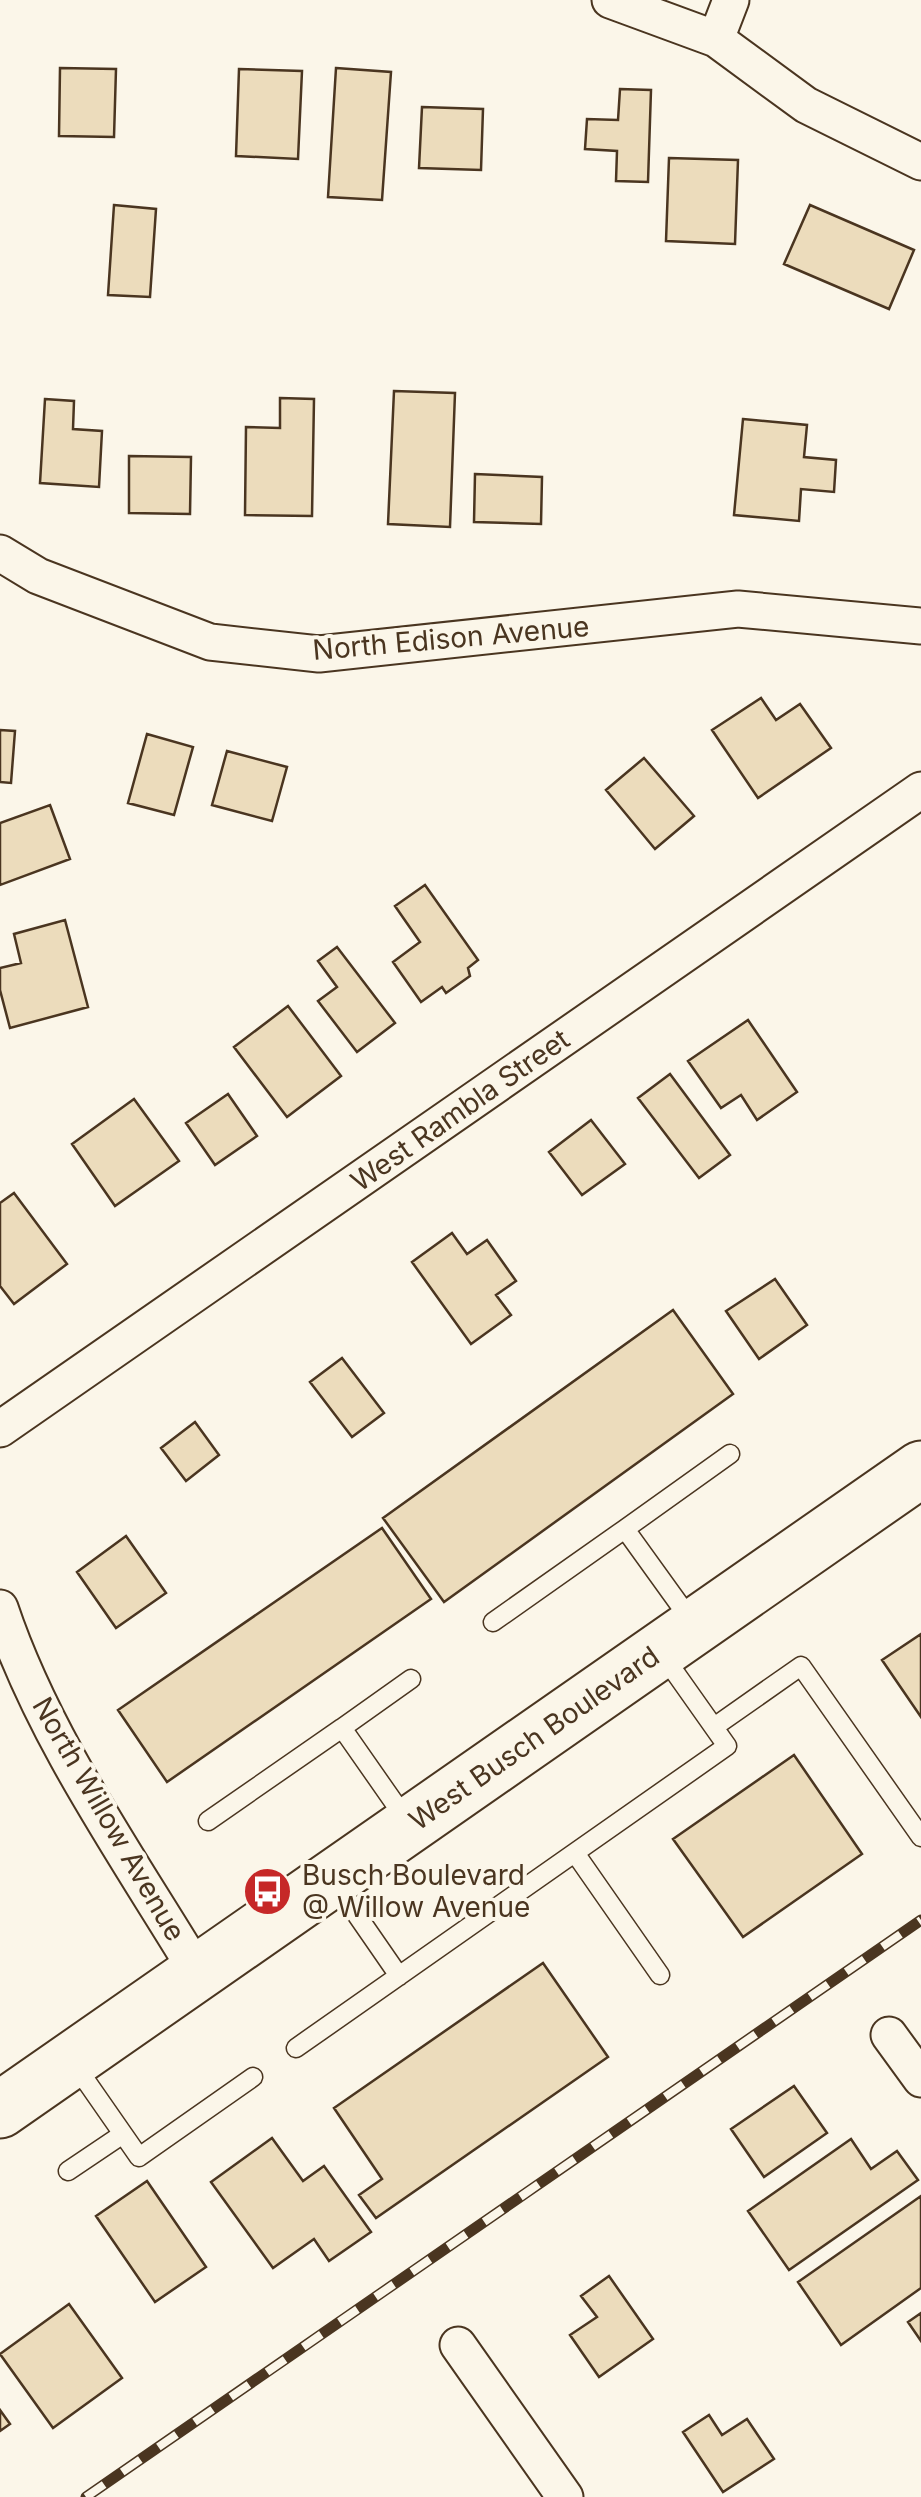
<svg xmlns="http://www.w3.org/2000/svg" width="921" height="2497" font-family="Inter,sans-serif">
	<rect width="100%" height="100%" fill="#fbf6e9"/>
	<path fill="#ecdcbc" stroke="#4a3520" stroke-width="2.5" d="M60 68 116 69 114 137 59 136Z
		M336 68 391 72 382 200 328 197Z
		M239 69 302 71 298 159 236 156Z
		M620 89 651 90 648 182 616 181 617 151 585 149 587 119 618 120Z
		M422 107 483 109 481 170 419 168Z
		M669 158 738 160 735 244 666 241Z
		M114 205 156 209 150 297 108 295Z
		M810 205 914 250 889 309 784 264Z
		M394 391 455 393 450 527 388 524Z
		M280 398 314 399 312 516 245 515 246 427 280 428Z
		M45 399 74 401 73 429 102 431 99 487 40 483Z
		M743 419 807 425 804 457 836 460 834 492 801 489 799 521 734 515Z
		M129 456 191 457 190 514 129 513Z
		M475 474 542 477 541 524 474 522Z
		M761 698 776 720 800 704 831 748 758 798 712 730Z
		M0 730 15 731 11 783 0 782Z
		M147 734 193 747 174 815 128 803Z
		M227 751 287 767 272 821 212 805Z
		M644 758 694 816 655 849 606 790Z
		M50 805 70 859 0 885V823Z
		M425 885 478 960 468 968 470 976 446 993 442 987 421 1002 393 962 420 942 395 906Z
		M65 920 88 1007 10 1028 0 990V968L21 963 14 934Z
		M337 947 395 1023 357 1052 318 1001 337 987 318 961Z
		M288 1006 341 1076 287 1117 234 1047Z
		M748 1020 797 1092 757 1120 741 1095 721 1108 688 1061Z
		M670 1074 730 1155 699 1178 638 1098Z
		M228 1094 257 1136 215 1165 186 1123Z
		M134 1099 179 1161 115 1206 72 1144Z
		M591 1120 625 1164 582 1195 549 1152Z
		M14 1193 67 1264 14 1304 0 1286V1203Z
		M452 1233 467 1254 487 1240 516 1281 496 1295 511 1315 471 1344 412 1262Z
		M775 1279 807 1325 759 1359 726 1311Z
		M673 1310 733 1394 444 1602 383 1518Z
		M342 1358 384 1413 352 1437 310 1382Z
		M195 1422 219 1455 186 1481 161 1448Z
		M382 1528 431 1599 167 1782 118 1710Z
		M126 1536 166 1593 116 1628 77 1572Z
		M921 1634V1717L882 1660Z
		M794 1755 862 1854 743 1937 673 1839Z
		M543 1963 608 2057 376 2218 359 2195 382 2179 334 2108Z
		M794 2086 827 2133 764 2177 731 2129Z
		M272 2138 303 2181 324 2166 371 2232 329 2261 314 2239 273 2268 211 2182Z
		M851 2139 871 2169 897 2151 918 2180 789 2270 748 2211Z
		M147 2181 206 2267 155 2302 96 2216Z
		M921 2196V2288L841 2345 798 2282Z
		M609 2276 653 2339 599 2377 570 2335 597 2317 581 2296Z
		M69 2304 122 2378 53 2428 0 2354Z
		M921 2313V2341L908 2322Z
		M0 2410 10 2424 0 2431Z
		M709 2415 722 2435 747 2419 774 2459 723 2492 683 2432Z"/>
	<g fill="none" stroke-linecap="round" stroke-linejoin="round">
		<defs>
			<path id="lane" d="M493 1622 625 1529
				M692 1622 625 1529 730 1454
				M714 1727 801 1666 921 1837
				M342 1728 411 1679
				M208 1821 342 1728 407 1821
				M575 1853 660 1975
				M334 1882 399 1976
				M296 2048 727 1746 662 1654
				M75 2065 139 2157 253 2077
				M68 2171 123 2134"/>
			<path id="street" d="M610 0 716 39 806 105 921 162
				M716 39 731 0
				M0 553 38 576 210 642 319 654 738 609 921 626
				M0 1429 921 790
				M0 1608C43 1737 128 1857 198 1973
				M889 2035 921 2079
				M458 2345 565 2497"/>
			<path id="primary" d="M0 2110 921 1469"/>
		</defs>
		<use href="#lane" stroke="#4a3520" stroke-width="21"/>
		<use href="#street" stroke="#4a3520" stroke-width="39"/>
		<use href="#primary" stroke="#4a3520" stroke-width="59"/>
		<use href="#lane" stroke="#fbf6e9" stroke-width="18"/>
		<use href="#street" stroke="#fbf6e9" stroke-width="35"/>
		<use href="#primary" stroke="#fbf6e9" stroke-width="55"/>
		<defs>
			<path id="rail" d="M86 2497 921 1920"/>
		</defs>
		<use href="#rail" stroke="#4a3520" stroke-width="11"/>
		<use href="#rail" stroke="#fbf6e9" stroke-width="8" stroke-dasharray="22" stroke-linecap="butt"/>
	</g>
	<defs>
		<symbol id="bus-disc" viewBox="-11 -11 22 22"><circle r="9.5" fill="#c62828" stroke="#fbf6e9"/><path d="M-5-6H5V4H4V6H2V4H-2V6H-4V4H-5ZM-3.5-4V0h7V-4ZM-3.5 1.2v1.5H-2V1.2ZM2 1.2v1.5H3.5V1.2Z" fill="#fff"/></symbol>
	</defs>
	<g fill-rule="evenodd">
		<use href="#bus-disc" x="240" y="1864" width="55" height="55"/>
	</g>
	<g text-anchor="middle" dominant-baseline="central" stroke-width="8" stroke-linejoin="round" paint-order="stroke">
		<g font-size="28" fill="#4a3520" stroke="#fbf6e9">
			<text transform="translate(451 638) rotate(-5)">North Edison Avenue</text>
			<text transform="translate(460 1110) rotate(-35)">West Rambla Street</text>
			<text transform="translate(534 1738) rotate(-35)">West Busch Boulevard</text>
			<text transform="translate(109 1819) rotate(60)">North Willow Avenue</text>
		</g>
		<g font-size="28" fill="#4a3520" stroke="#fbf6e9" text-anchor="start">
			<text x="302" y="1875">Busch Boulevard<tspan x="302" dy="32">@ Willow Avenue</tspan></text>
		</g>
	</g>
</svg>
